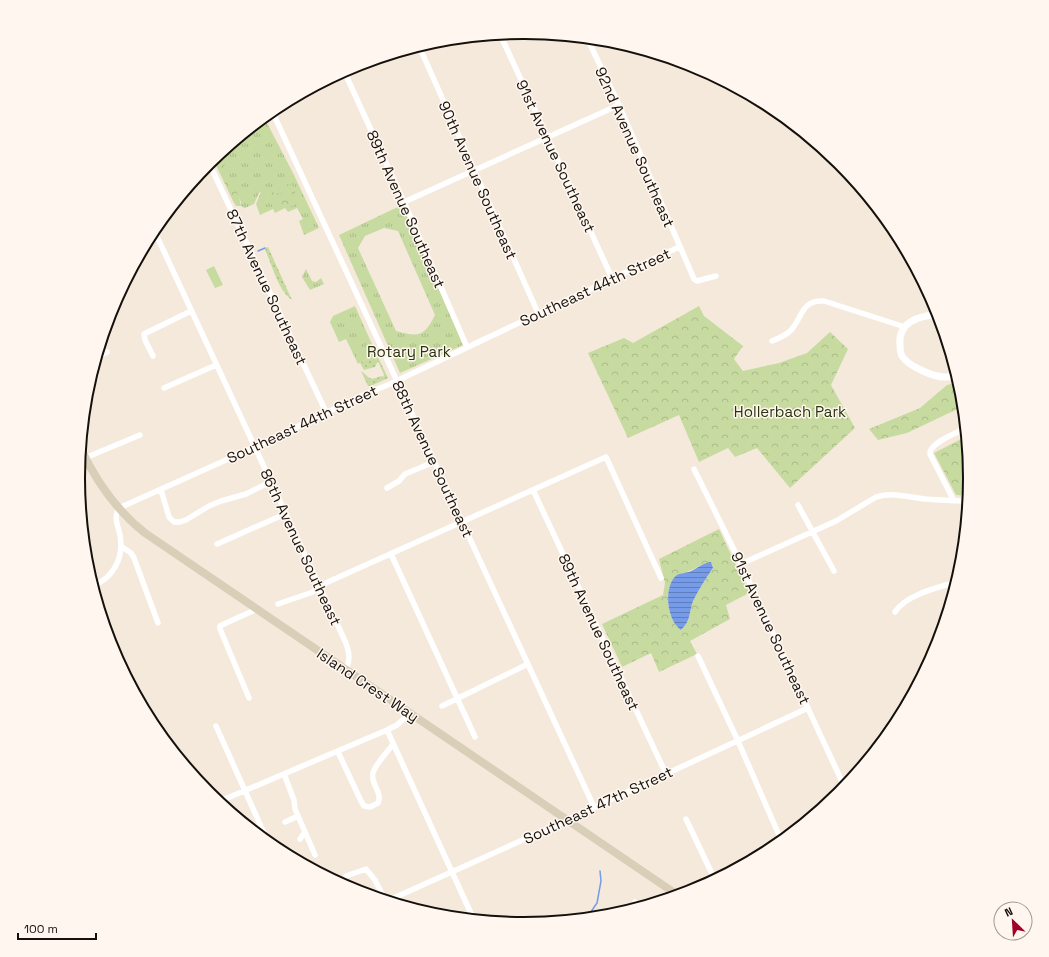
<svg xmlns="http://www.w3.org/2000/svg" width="1049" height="957" font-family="'Space Grotesk',sans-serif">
	<defs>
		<pattern id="grass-tufts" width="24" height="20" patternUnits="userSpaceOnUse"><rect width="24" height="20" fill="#c7dba1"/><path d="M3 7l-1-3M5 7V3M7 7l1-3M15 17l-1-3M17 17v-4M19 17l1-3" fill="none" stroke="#aabb89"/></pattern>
		<pattern id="forest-crowns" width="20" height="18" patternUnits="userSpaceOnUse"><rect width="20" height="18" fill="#c7dba1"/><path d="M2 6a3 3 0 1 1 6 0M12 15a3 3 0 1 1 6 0" fill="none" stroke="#aabb89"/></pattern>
		<pattern id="garden-dots" width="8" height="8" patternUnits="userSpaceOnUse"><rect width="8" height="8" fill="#c7dba1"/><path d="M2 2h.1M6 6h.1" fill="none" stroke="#aabb89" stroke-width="1.8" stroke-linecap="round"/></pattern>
		<pattern id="water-rules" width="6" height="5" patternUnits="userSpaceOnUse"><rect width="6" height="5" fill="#769ce9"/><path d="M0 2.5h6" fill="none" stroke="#607ebb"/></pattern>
	</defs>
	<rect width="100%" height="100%" fill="#f5e9dc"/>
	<path fill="url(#grass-tufts)" fill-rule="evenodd" d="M264 117 294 175 319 228 304 235 299 221 303 219 297 208 288 212 285 208 275 213 273 209 260 215 256 204 261 192 259 193 254 204 245 208 241 206V202L216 157Z
		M402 205 463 345 400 373 339 235ZM384 228 398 231 435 315C424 337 419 337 396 331L358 248 365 236Z
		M306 269 312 281 316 282 321 278 324 284 310 290 302 277Z
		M355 306 376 353 358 364 346 339 339 342 330 322 333 316Z"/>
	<path fill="url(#forest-crowns)" fill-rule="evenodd" d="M219 154 239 197 241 206H236L233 201 213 159Z
		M288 184 293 186 296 192 291 195 296 204 289 207 270 204 268 199V195L271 192 280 194 284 192 285 186Z
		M699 306 704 316 743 346 734 359 743 371 779 363 807 353 830 332 848 349 831 385 855 428 790 488 757 448 735 457 728 448 699 462 679 415 628 438 588 353 624 338 633 343Z
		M959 382 962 392 964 406 907 433 878 440 869 429 920 408 947 385Z
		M967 436 971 479 969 496 956 495 934 453Z
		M719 529 749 593 726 605 730 619 690 641 697 654 659 672 651 653 622 667 602 624 663 595 665 583 659 559ZM711 562 713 568C706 578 699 589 693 601 689 612 691 621 681 630 668 621 664 593 673 579 674 578 675 576 677 575 680 573 685 573 689 571 697 568 703 563 711 562Z"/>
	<path fill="url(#garden-dots)" d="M268 247 292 300C278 290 273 267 266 252L265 248Z
		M376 353 388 378 371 386H368L361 371C370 377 368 382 381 376L383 377 384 375 378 361 375 367 364 370 360 363Z"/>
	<path fill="#c7dba1" d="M214 266 223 285 215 288 206 270Z"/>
	<path fill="url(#water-rules)" d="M711 562 713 568C706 578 699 589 693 601 689 612 691 621 681 630 668 621 664 593 673 579 674 578 675 576 677 575 680 573 685 573 689 572 697 569 702 563 711 562Z"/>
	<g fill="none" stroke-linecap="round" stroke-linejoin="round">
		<path stroke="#769ce9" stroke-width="1.5" d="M258 251 265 248
			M586 919 597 903 601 881 600 871"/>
		<path stroke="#fff" stroke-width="5.5" d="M500 34 612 278
			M587 38 619 105 694 279 697 281 716 276
			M419 46 538 313
			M344 71 404 202 467 347
			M272 111 594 807
			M209 163 326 412
			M404 202 619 105
			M154 230 345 641C349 651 351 659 346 670
			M108 322 109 326
			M772 341C777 339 784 336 789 332 802 321 800 299 824 301L905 327
			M153 356 145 340 144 334 191 311
			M97 357 107 352
			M164 388 216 365
			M85 458 140 435
			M694 469 741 564 845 788
			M387 488 399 481 405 474 434 462
			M161 490 169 517 174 522H180L186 520 209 506 221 501 246 494 270 482
			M533 490 666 774
			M954 501 930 454C929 443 956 433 966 428
			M798 505 834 571
			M217 544 285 514
			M121 546 131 553 134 558 158 623
			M391 554 475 737
			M741 564 836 521 876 497C893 492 908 497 925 499 940 500 954 501 969 501
			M93 586C114 577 124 558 120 535 118 525 113 518 119 508L255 447 363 395 390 384 679 247
			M319 586 606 457 661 578
			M278 604 310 593 320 589
			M895 612C905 595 939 587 957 582
			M698 656 738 741 782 842
			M249 698 220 629V626L224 624 257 609
			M442 706 528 664
			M216 726 268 842
			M387 730 474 920
			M338 752 361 801 364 806 370 807 378 803C383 792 370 784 373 773 376 763 387 753 393 744
			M284 774 294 800 295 809 315 855
			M218 802 387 730 397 725 410 713
			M686 819 715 880
			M285 822 298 816
			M300 839 305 832
			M346 876 366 869 375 880 385 900
			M387 901 567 820 808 708
			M635 902 642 907"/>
		<path stroke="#fff" stroke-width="7" d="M939 314C929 315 918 317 910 322 902 328 899 335 900 344 900 347 900 352 902 356 908 366 933 377 945 377 949 377 953 376 957 375"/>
		<path stroke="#d9ceb7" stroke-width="8" d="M81 449C96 481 117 511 145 533L679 896"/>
	</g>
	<g text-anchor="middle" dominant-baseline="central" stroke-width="3" stroke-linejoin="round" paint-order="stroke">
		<g font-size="15" fill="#14100c" stroke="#fff7ef">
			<text transform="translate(635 147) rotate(66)">92nd Avenue Southeast</text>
			<text transform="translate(556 156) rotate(65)">91st Avenue Southeast</text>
			<text transform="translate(478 180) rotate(66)">90th Avenue Southeast</text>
			<text transform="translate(406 209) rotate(66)">89th Avenue Southeast</text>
			<text transform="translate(267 287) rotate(65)">87th Avenue Southeast</text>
			<text transform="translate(595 287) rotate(-25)">Southeast 44th Street</text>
			<text transform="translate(302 424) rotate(-25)">Southeast 44th Street</text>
			<text transform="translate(433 459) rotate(65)">88th Avenue Southeast</text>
			<text transform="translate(301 547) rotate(65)">86th Avenue Southeast</text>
			<text transform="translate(771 628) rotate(65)">91st Avenue Southeast</text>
			<text transform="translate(599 632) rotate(65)">89th Avenue Southeast</text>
			<text transform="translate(368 685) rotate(34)">Island Crest Way</text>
			<text transform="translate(598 805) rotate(-25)">Southeast 47th Street</text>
		</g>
		<g font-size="15" fill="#28330d" stroke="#fff7ef">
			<text x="409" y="351">Rotary Park</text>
			<text x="790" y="411">Hollerbach Park</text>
		</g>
	</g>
	<path d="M0 0H1049V957H0ZM85 478a439 439 0 1 1 878 0a439 439 0 1 1-878 0Z" fill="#fff7ef" fill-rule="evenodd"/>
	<path fill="none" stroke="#14100c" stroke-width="2" d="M85 478a439 439 0 1 1 878 0a439 439 0 1 1-878 0Z"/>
	<g transform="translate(1013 921) rotate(335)"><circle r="19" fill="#fff7ef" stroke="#a19b94"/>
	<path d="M0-3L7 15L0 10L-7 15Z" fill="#a10127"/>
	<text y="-6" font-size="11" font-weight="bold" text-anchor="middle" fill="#14100c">N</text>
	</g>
	<path d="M18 933v6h78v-6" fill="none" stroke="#14100c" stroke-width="2"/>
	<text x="24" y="933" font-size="12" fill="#14100c" stroke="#fff7ef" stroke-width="3" paint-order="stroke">100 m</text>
</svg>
